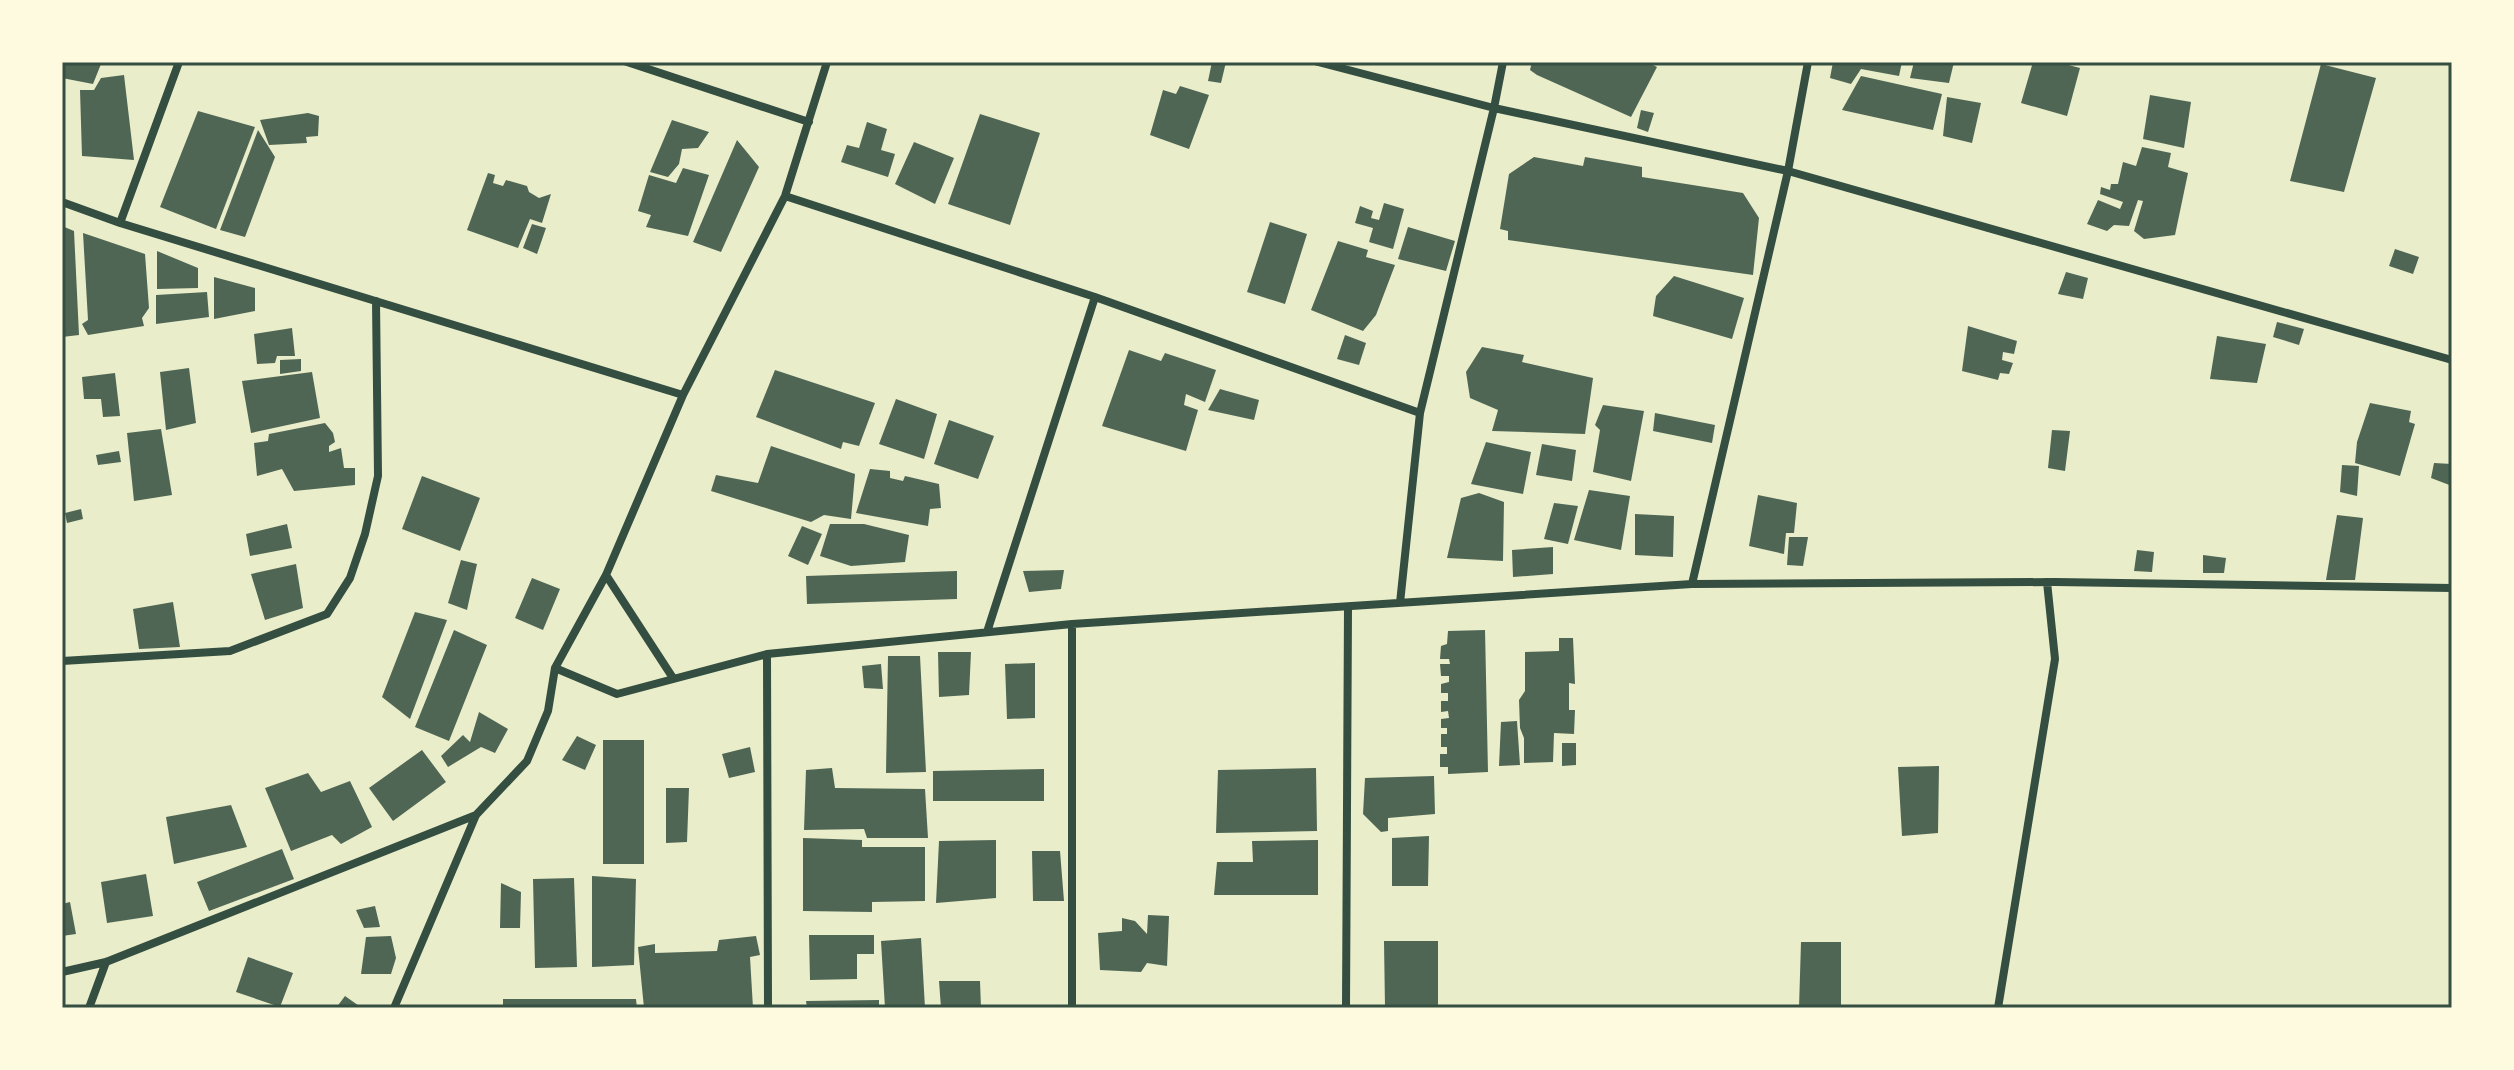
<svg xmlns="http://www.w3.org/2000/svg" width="2514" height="1070" font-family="'PT Sans Narrow',sans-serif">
	<rect width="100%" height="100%" fill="#e9edc9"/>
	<path fill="#4f6655" d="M62 62H95L101 64 93 84 62 78Z
		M1212 62H1226L1221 83 1208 81Z
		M1532 62H1647L1657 67 1631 117 1537 75 1530 70Z
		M1833 62H1902L1899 76 1861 69 1851 84 1830 78Z
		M1914 62H1954L1949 83 1910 78Z
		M2033 62H2057L2080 68 2067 116 2021 103Z
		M2321 64 2376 78 2344 192 2290 181Z
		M124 75 134 160 82 156 80 90H94L101 78Z
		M1861 76 1942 94 1933 130 1842 110Z
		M1180 86 1209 95 1189 149 1150 135 1163 90 1176 94Z
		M2150 95 2191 102 2184 148 2143 139Z
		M1947 97 1981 103 1972 143 1943 136Z
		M1641 110 1654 113 1648 132 1637 128Z
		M198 111 255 127 216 229 160 207Z
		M308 113 319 116 318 136 306 137 307 143 269 145 260 120Z
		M980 114 1040 133 1010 225 948 204Z
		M672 120 709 132 698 148 682 149 679 164 668 177 650 172Z
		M867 122 887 129 881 150 895 154 888 177 841 162 847 145 859 148Z
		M258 130 275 157 245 237 220 230Z
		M737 140 759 167 721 252 693 242Z
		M914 142 954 158 935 204 895 184Z
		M2142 147 2171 153 2168 167 2188 173 2175 235 2144 239 2134 231 2143 201 2138 200 2129 226 2114 225 2107 231 2087 224 2098 200 2120 209 2123 202 2100 194 2101 187 2110 190 2111 184H2118L2123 162 2136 166Z
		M1534 157 1583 166 1585 157 1642 167V177L1743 193 1759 218 1753 275 1508 240V231L1500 229 1509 174Z
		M683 168 709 175 688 236 646 227 651 215 638 211 649 175 676 183Z
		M488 173 495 175 493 183 503 186 506 180 527 186 529 192 539 198 551 194 542 223 530 219 518 248 467 230Z
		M1384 203 1404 209 1393 249 1369 242 1373 228 1355 223 1360 206 1373 211 1371 218 1379 220Z
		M1270 222 1307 234 1285 304 1247 292Z
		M532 224 546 228 537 254 523 248Z
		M62 226 74 231 79 335 62 337Z
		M1408 227 1455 241 1446 271 1398 259Z
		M83 233 145 254 149 308 142 318 144 326 88 335 82 324 88 320Z
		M1338 241 1368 250 1366 257 1395 265 1376 315 1363 331 1311 310Z
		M2395 249 2419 257 2413 274 2389 266Z
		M157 251 198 268V288L157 289Z
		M2066 272 2088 278 2083 299 2058 294Z
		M1674 276 1744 298 1732 339 1653 316 1656 296Z
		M214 277 255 288V311L214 319Z
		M207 292 209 317 156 324V295Z
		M2277 322 2304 329 2299 345 2273 337Z
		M1968 326 2017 341 2014 354 2003 352 2002 360 2013 363 2009 374 2000 373 1998 380 1962 371Z
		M292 328 295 356H277L275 363 257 364 254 334Z
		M1345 335 1366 343 1359 365 1337 359Z
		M2217 336 2266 344 2257 383 2210 379Z
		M1482 347 1524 355 1522 362 1593 378 1585 434 1492 431 1498 410 1470 398 1466 372Z
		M1129 350 1161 361 1165 353 1216 370 1205 402 1186 394 1184 405 1198 410 1186 451 1102 426Z
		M301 359V371L280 374V360Z
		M189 368 196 423 166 430 160 372Z
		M775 370 875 403 859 446 843 442 841 449 756 417Z
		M312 372 320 418 251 433 242 381Z
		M115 373 120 416 103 417 101 399H84L82 377Z
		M1220 389 1259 400 1254 420 1208 410Z
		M896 399 937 414 924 459 879 444Z
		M2370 403 2411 411 2409 422 2415 424 2400 476 2355 463 2357 442Z
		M1603 405 1644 411 1631 481 1593 472 1600 430 1595 425Z
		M1655 413 1715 425 1712 443 1653 431Z
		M949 420 994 436 978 479 934 464Z
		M325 423 333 433 335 442 329 446V452L341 448 344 468H355V485L294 491 282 469 257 476 254 443 268 441 269 434Z
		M161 429 172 495 134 501 127 433Z
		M2052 430 2070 431 2065 471 2048 468Z
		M1486 442 1531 452 1523 494 1471 484Z
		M1542 444 1576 450 1572 481 1536 475Z
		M771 446 855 474 851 519 824 515 811 522 711 491 716 475 758 483Z
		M119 451 121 462 98 465 96 455Z
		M2434 463 2452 464V486L2431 478Z
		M2342 465 2359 466 2357 496 2340 492Z
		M870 469 890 471V478L903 481 905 476 939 484 941 508 930 509 928 526 856 513Z
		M422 476 480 498 460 551 402 529Z
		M1589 490 1630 496 1621 550 1574 540Z
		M1479 493 1504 502 1503 561 1447 558 1461 498Z
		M1758 495 1797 503 1794 533H1786L1784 554 1749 546Z
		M1554 503 1578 506 1568 544 1544 539Z
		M81 509 83 519 67 523 65 513Z
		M1635 514 1674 516 1673 557 1635 555Z
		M2337 515 2363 518 2355 580H2326Z
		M287 524 292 548 250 556 246 534Z
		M830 524H864L909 535 905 562 851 566 820 556Z
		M802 526 822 534 808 565 788 556Z
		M1789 537H1808L1803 566 1787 565Z
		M1553 547V574L1513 577 1512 550Z
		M2137 550 2154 552 2152 572 2134 571Z
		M2203 555 2226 558 2224 573H2203Z
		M461 560 477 564 467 610 448 603Z
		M296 564 303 608 265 620 251 574Z
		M1064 570 1061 589 1029 592 1023 571Z
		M957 571V599L807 604 806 576Z
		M532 578 560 589 543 630 515 618Z
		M173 602 180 647 139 649 133 609Z
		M415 612 447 620 410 719 382 697Z
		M454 630 487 645 449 741 415 727Z
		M1485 630 1488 772 1448 774V767H1440V754H1447V747H1441V734H1447V728H1441V719L1449 718 1448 711 1441 712V701H1448V693H1441V684L1449 682V676H1441L1440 664H1450L1449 659H1440L1441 646 1447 644 1448 631Z
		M1559 638H1573L1575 684 1569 683V710H1575L1574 734 1554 733 1553 762 1524 763V738L1520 728 1519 700 1525 691V652L1559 651Z
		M938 652H971L969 695 939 697Z
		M888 656H920L926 772 886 773Z
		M1035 663V718L1007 719 1005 664Z
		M881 664 883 689 864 688 862 666Z
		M479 712 508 729 495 753 481 747 448 767 441 756 463 735 470 742Z
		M1517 721 1520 765 1499 766 1501 722Z
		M577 736 596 745 585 770 562 760Z
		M603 740H644V864H603Z
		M1562 743H1576V765L1562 766Z
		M750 747 755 772 729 778 722 754Z
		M422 750 446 782 393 821 369 788Z
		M1939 766 1938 833 1902 836 1898 767Z
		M832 768 835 788 925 789 928 838H867L864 829 804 830 806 770Z
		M1316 768 1317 831 1216 833 1218 770Z
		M1044 769V801H933V771Z
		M308 773 321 792 350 781 372 827 341 844 332 835 291 851 265 788Z
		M1434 776 1435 814 1388 818V831L1381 832 1363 814 1365 778Z
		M666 788H689L687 842 666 843Z
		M231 805 247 847 174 864 166 817Z
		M1429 836 1428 886H1392V838Z
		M803 838 862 840V847H925V901L872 902V912L803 911Z
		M996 840V898L936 903 939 841Z
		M1318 840V895H1214L1217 862H1253L1252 841Z
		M282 849 294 879 209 911 197 882Z
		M1032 851H1060L1064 901H1033Z
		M146 874 153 916 107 923 101 882Z
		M592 876 636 879 634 965 592 967Z
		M574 878 577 967 535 968 533 879Z
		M501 883 521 892 520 928H500Z
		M70 902 76 934 62 936V904Z
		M375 906 380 927 364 928 356 910Z
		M1148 915 1169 916 1167 966 1147 963 1141 972 1100 970 1098 933 1122 931V918L1135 921 1147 934Z
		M809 935H874V954H857V979L810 980Z
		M391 936 396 958 391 974H361L366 937Z
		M756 936 760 955 750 957 753 1008H644L638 947 655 944V953L717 951 719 940Z
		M921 938 925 1008H885L881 941Z
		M1384 941H1438V1008H1385Z
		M1801 942H1841V1008H1799Z
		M248 957 293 973 280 1007 236 992Z
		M939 981H980L981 1008H941Z
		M345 996 362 1008H336Z
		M503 999H636L637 1008H503Z
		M879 1000V1008H807L806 1001Z"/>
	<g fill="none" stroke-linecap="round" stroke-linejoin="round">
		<path stroke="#344e41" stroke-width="8" d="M627 62 809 122
			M1318 62 1494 108 1788 171 2452 360
			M785 196 1095 297 1420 413
			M62 202 120 223 683 395
			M120 223 179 62
			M606 575 673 678
			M1692 584 1788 171 1808 62
			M1400 603 1420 413 1494 108 1503 62
			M987 632 1095 297
			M767 654 768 1008
			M62 661 230 651 327 614 350 578 365 534 378 476 376 301
			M555 668 617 694 767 654 1072 624 1692 584 2055 582 2452 588
			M62 972 106 962 476 815
			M89 1008 106 962
			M394 1008 476 815 527 761 548 711 555 668 606 575 683 395 785 196 827 62
			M1072 1008V624
			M1346 1008 1348 607
			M1998 1008 2055 659 2047 582"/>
	</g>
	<rect width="2514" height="1070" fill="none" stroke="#fefae0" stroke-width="128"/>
	<rect x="64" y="64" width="2386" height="942" fill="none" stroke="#344e41" stroke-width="3"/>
</svg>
